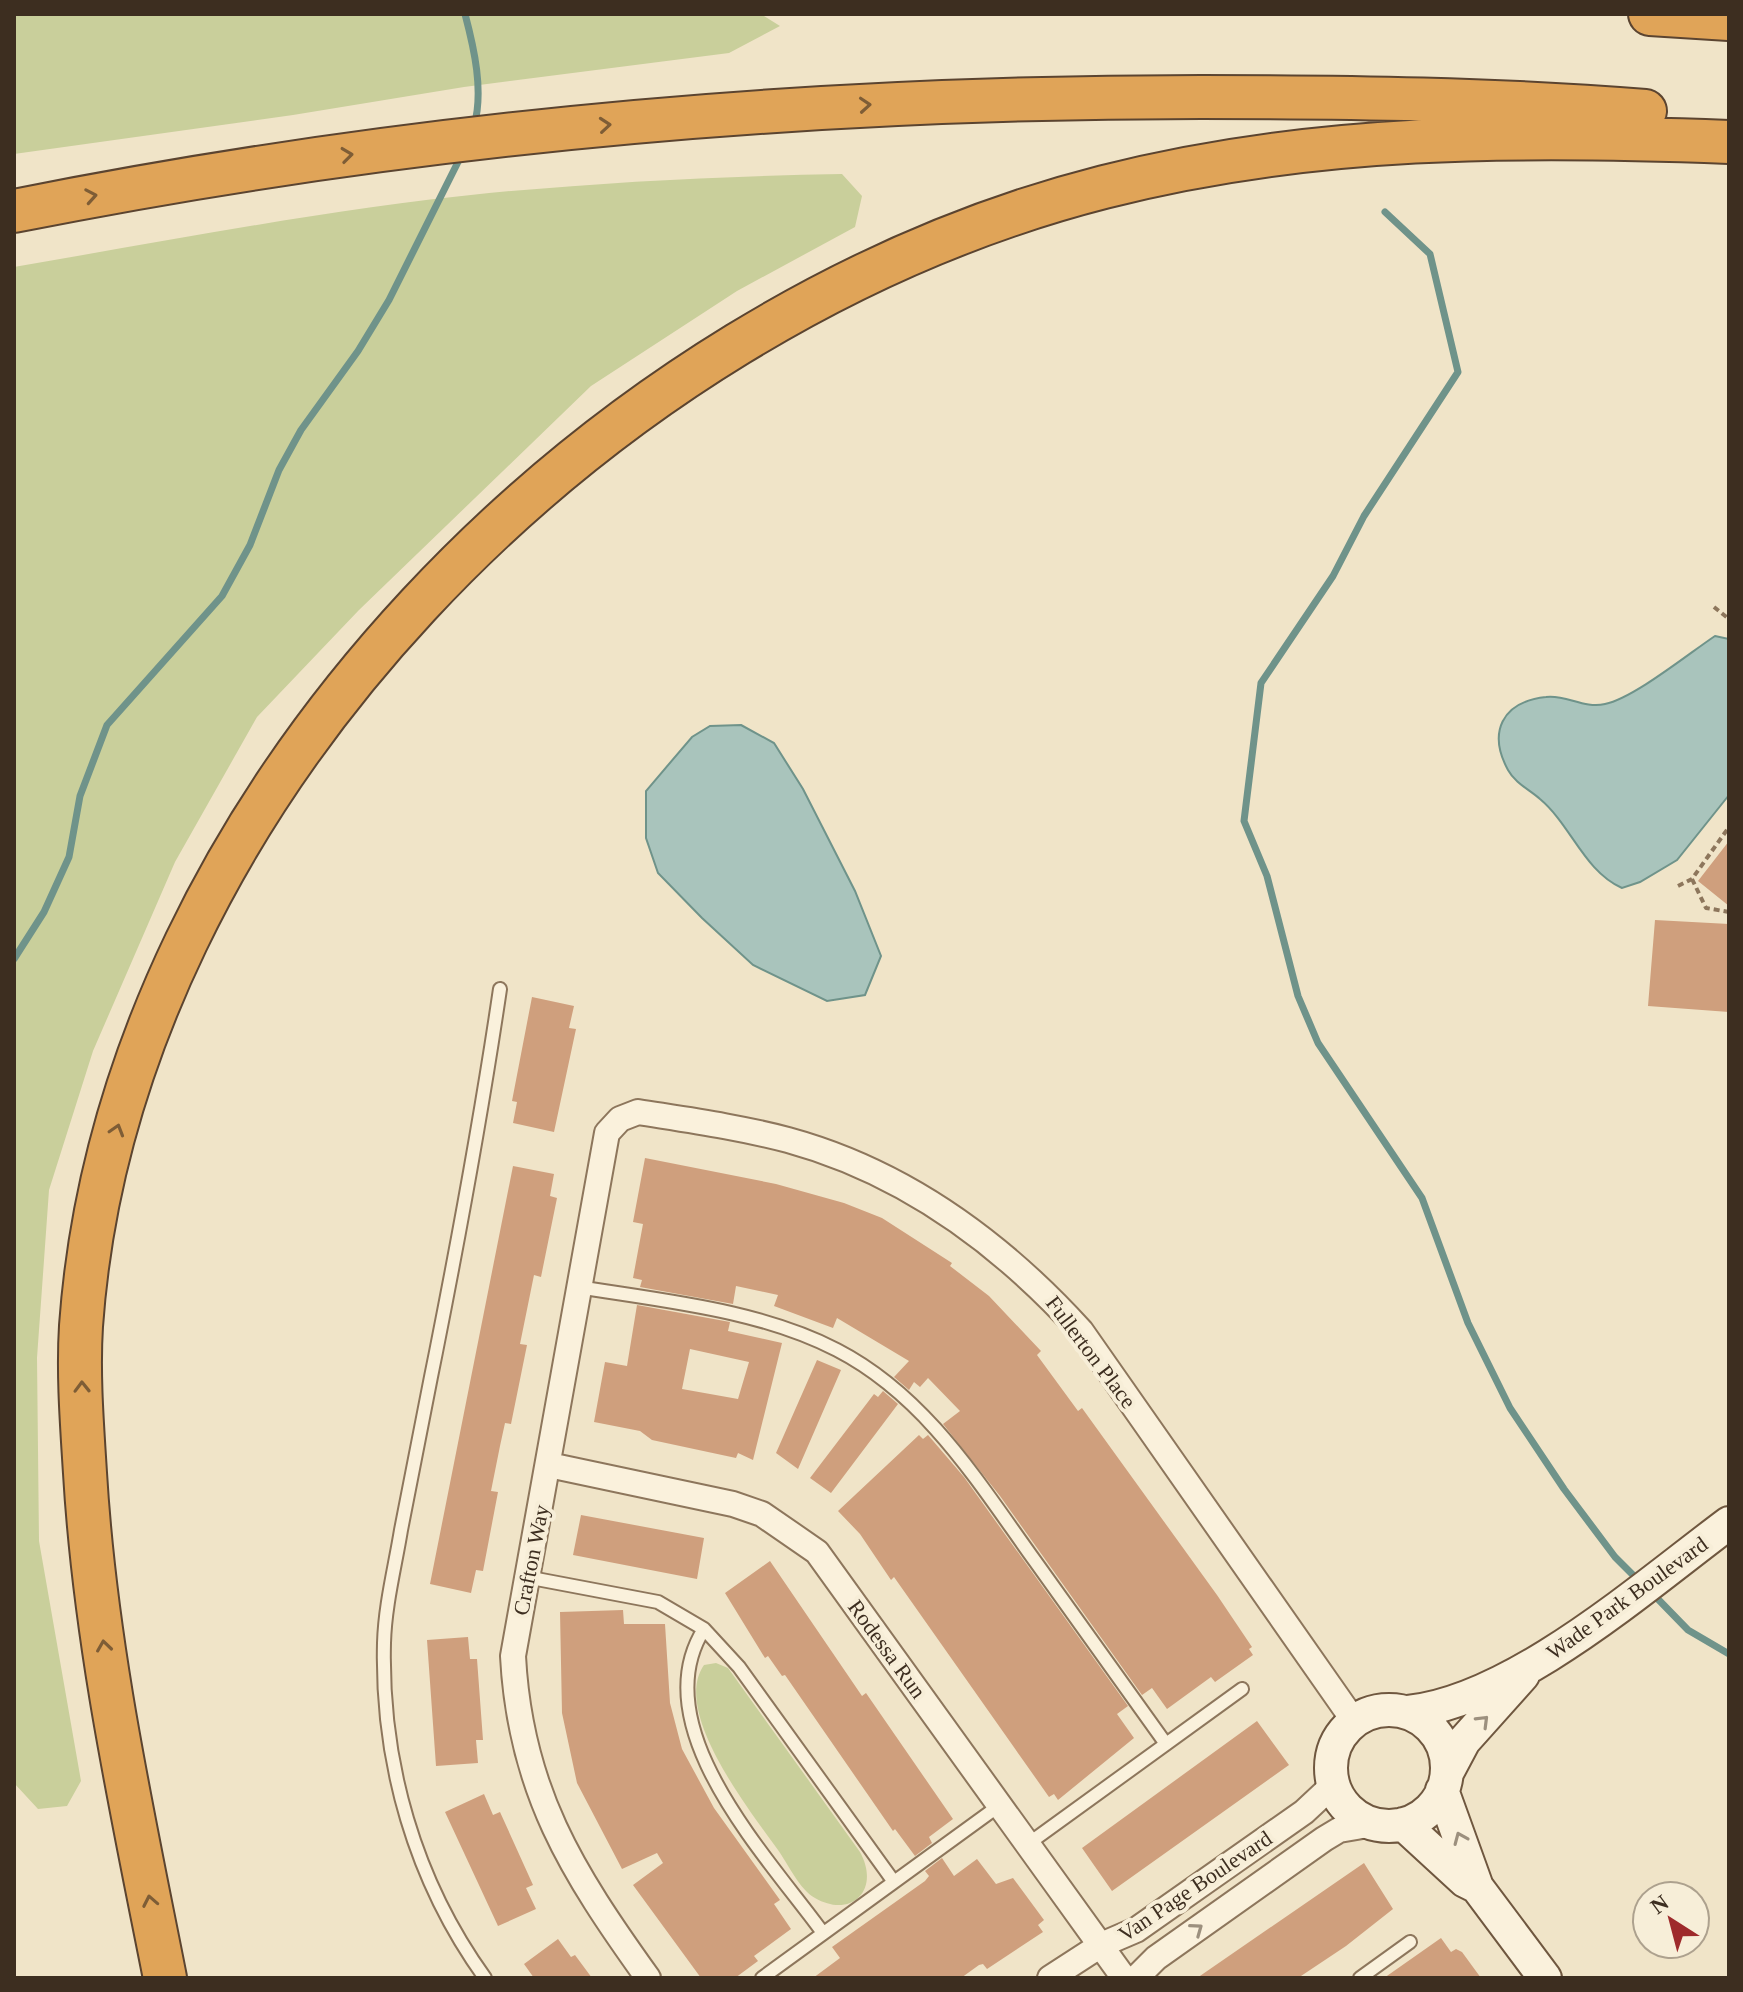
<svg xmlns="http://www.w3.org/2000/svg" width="1743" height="1992" font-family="'Times New Roman',serif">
	<rect width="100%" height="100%" fill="#f0e4c8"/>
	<path fill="#c9cf9b" d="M14 14H761L780 26 729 53 464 87 293 115 14 154Z
		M842 174 862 196 855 227 737 291 591 386 359 610 257 717 175 862 93 1051 49 1190 37 1358 39 1541 81 1781 67 1806 38 1809 14 1783V267C172 240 330 209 489 193 606 182 724 176 842 174Z
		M716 1663 728 1668 860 1852C881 1890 851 1919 815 1898 800 1890 788 1864 778 1850 751 1812 671 1712 704 1665Z"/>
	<path fill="#a9c4bc" stroke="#6f938a" stroke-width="2" d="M1715 636 1729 639V795L1677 860 1640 882 1622 888C1584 871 1571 825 1540 799 1530 790 1515 783 1508 770 1488 733 1501 702 1546 697 1565 694 1584 709 1605 704 1634 698 1688 654 1715 636Z
		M741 725 774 743 803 789 855 891 881 956 865 995 827 1001 753 965 702 918 658 873 646 838V791L692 737 710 726Z"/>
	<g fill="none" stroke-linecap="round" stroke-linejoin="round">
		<path stroke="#6f938a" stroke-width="7" d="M465 14C474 48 484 91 474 126
			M1385 212 1430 254 1458 372 1364 516 1333 576 1261 683 1244 821 1267 876 1298 996 1318 1043 1422 1198 1468 1323 1510 1408 1564 1489 1615 1557 1638 1580
			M14 959 44 912 69 857 80 796 107 725 222 596 250 545 279 470 301 430 358 351 389 300 463 152
			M1653 1594 1688 1630 1729 1654"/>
	</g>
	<path fill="#cf9f7d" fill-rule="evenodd" d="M1729 841V906L1698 881Z
		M1655 920 1729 924V1012L1648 1006Z
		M532 997 574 1006 569 1028 576 1029 554 1132 513 1123 517 1102 512 1101Z
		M645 1158 776 1184 844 1203 882 1218 952 1263 950 1266 989 1296 1041 1351 1037 1355 1078 1411 1082 1408 1217 1595 1252 1647 1249 1649 1253 1655 1215 1682 1211 1677 1167 1709 1152 1688 1142 1695 1000 1496 943 1424 960 1411 928 1378 920 1387 914 1382 909 1390 894 1377 909 1361 837 1318 833 1328 774 1306 778 1295 736 1286 733 1304 640 1287 642 1280 633 1278 643 1224 633 1222Z
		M513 1166 554 1174 550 1196 557 1198 541 1277 534 1275 520 1344 527 1345 511 1424 505 1423 500 1446 491 1491 498 1492 483 1571 476 1570 471 1593 430 1584Z
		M637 1305 730 1322 728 1331 782 1343 753 1460 738 1453 736 1458 652 1440 640 1431 594 1422 605 1362 627 1366ZM690 1349 749 1362 738 1399 682 1389Z
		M817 1360 841 1370 798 1469 776 1453Z
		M883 1391 898 1404 831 1493 810 1478 874 1394 878 1397Z
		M919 1435 923 1439 928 1435 964 1477 1128 1706 1117 1714 1134 1738 1058 1800 1054 1794 1049 1797 894 1577 891 1580 860 1534 838 1511Z
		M581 1515 704 1538 697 1579 573 1555Z
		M770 1561 862 1696 866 1693 953 1819 929 1837 932 1843 915 1856 895 1829 893 1831 785 1675 782 1676 768 1656 765 1658 725 1593Z
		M623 1610 624 1624H665L670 1703 682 1749 714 1808 780 1900 774 1904 791 1929 754 1956 758 1961 735 1978H701L633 1885 663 1863 657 1853 622 1869 577 1783 562 1713 560 1612Z
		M468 1637 470 1659H477L483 1740H476L478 1763 436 1766 427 1640Z
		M1257 1721 1289 1765 1112 1891 1082 1848Z
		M484 1794 493 1815 500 1812 533 1885 526 1888 536 1909 498 1926 445 1812Z
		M942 1858 954 1876 977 1859 996 1884 1013 1878 1044 1920 1038 1925 1043 1932 987 1969 983 1964 979 1965 961 1978H813L840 1958 832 1947 925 1881 929 1876 925 1871Z
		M1364 1863 1393 1909 1346 1946 1298 1978H1197Z
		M1441 1938 1451 1952 1456 1949 1462 1952 1481 1978H1384Z
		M558 1939 571 1957 575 1955 592 1978H534L524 1964Z"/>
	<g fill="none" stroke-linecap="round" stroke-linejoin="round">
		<defs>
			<path id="lane" d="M578 1287C664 1301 760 1310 837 1350 926 1396 978 1482 1035 1561 1078 1622 1122 1683 1166 1744
				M526 1577 658 1602 704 1629 739 1667 894 1882
				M704 1629C642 1727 768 1857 823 1933
				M1028 1844 1242 1689
				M485 1978C415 1881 381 1763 384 1643 385 1605 395 1567 401 1530 413 1470 424 1411 436 1352 460 1231 482 1111 500 989
				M762 1978 1000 1805
				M1360 1978 1410 1942"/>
			<path id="street" d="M549 1465 733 1504 762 1514 817 1552 1124 1978
				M648 1978C572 1872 520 1790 513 1656L607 1133 620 1119 638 1112C688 1120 739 1127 788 1140 905 1172 1001 1243 1081 1331L1354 1721
				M1050 1978 1101 1945 1136 1930 1304 1812 1334 1784
				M1136 1978 1156 1958 1324 1839 1339 1830 1374 1824"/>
			<path id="secondary" d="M1331 1768a58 58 0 1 1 116 0a58 58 0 1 1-116 0Z
				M1408 1712C1514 1701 1643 1587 1729 1523
				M1447 1773 1464 1741 1523 1675
				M1442 1790 1477 1887 1545 1978
				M1403 1824 1465 1881 1477 1887"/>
			<path id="highway" d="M1650 14 1729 19
				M14 211C405 133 802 97 1201 97 1348 97 1498 99 1645 111
				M165 1978C132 1811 95 1643 85 1473 82 1425 78 1374 81 1326 119 794 602 315 1104 187 1312 134 1516 134 1729 142"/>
		</defs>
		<use href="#lane" stroke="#8d765c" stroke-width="16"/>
		<use href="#street" stroke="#8d765c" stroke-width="28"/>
		<use href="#secondary" stroke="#6f573f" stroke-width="36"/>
		<use href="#highway" stroke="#5b4430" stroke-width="46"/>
		<path stroke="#8d765c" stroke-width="4" stroke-dasharray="6 4" stroke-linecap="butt" d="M1714 607 1729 619
			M1692 879 1706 908 1729 912
			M1678 886 1692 879 1729 827"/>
		<use href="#lane" stroke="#faf1dc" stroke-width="12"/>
		<use href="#street" stroke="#faf1dc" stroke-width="24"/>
		<use href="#secondary" stroke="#faf1dc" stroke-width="32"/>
		<use href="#highway" stroke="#e0a458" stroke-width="42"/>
	</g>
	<defs><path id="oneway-chevron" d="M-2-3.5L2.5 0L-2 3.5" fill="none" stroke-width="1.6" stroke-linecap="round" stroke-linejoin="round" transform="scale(2)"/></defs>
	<g stroke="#7e5d36">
		<use href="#oneway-chevron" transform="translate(865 105) rotate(-4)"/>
		<use href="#oneway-chevron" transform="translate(605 125) rotate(-5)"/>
		<use href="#oneway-chevron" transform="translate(347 155) rotate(-7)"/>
		<use href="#oneway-chevron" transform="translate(91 196) rotate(-10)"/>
		<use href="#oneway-chevron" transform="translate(117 1130) rotate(-73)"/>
		<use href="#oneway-chevron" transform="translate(82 1387) rotate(-91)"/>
		<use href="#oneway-chevron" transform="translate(104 1646) rotate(-98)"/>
		<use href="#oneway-chevron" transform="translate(150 1901) rotate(-101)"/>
	</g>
	<g stroke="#9c907e">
		<use href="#oneway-chevron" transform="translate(1483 1721) rotate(-45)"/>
		<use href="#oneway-chevron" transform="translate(1460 1838) rotate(-113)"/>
		<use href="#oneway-chevron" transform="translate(1197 1929) rotate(-36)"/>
	</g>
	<g text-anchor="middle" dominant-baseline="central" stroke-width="8" stroke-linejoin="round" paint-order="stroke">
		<g font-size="22" fill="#3d2e20" stroke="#f7eed8">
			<text transform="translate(1091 1352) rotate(53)">Fullerton Place</text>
			<text transform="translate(531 1560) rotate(-79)">Crafton Way</text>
			<text transform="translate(1627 1598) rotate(-36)">Wade Park Boulevard</text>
			<text transform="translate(887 1649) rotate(54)">Rodessa Run</text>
			<text transform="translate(1195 1886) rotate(-34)">Van Page Boulevard</text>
		</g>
	</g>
	<rect width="1743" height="1992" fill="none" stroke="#3d2e20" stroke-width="32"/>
	<g transform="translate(1671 1920) rotate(324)"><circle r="38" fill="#f7eed8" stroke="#ada18e" stroke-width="2"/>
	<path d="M0-6L14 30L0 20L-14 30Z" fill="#9e2a2b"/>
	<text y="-12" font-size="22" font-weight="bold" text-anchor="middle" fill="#3d2e20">N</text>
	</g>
</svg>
